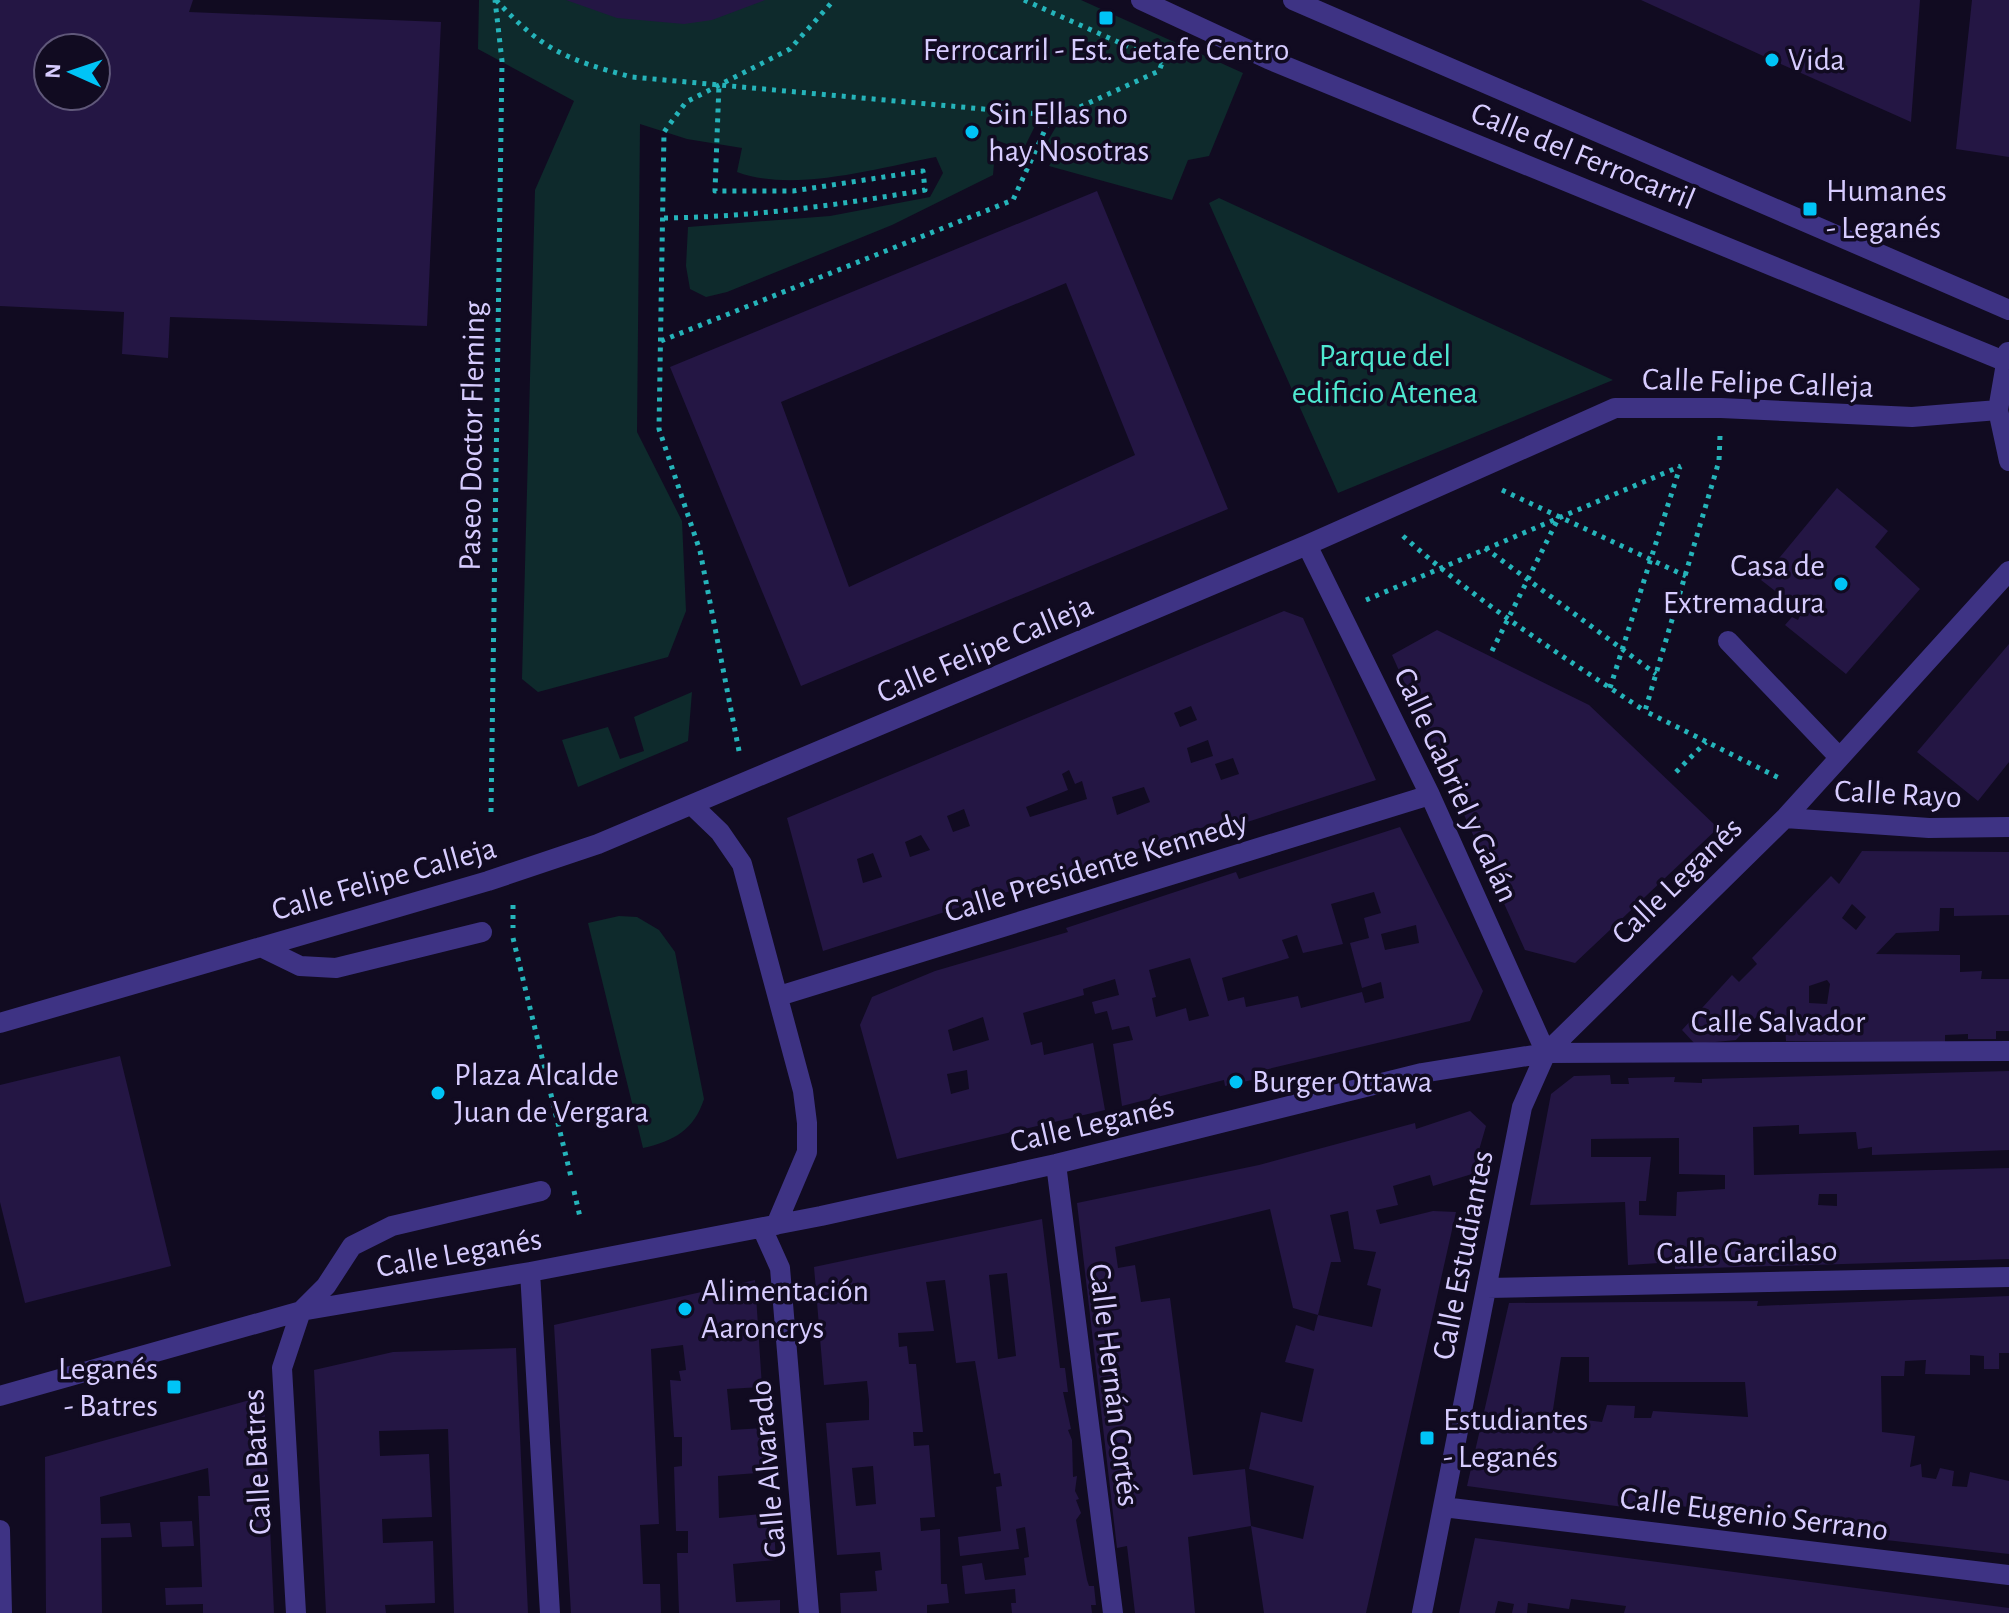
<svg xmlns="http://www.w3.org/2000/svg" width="2009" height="1613" font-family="'Alegreya Sans',sans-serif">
	<rect width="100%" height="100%" fill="#110b21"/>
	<path fill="#0e2a2c" d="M479 0H1081L1243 73 1209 156 1188 160 1172 200 1049 166 1055 157 1042 151 1057 125 1039 118 1023 150 996 140 993 175 892 225 727 292 706 297 690 289 686 266 688 227 830 216 930 197 943 173 936 157C877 168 794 193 737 172L742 148 687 139 640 124 637 432 682 521 686 611 668 657 538 692 522 679 535 190 574 101 478 49Z
		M1219 198 1613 380 1338 493 1209 203Z
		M692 692 688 741 578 787 562 740 608 727 620 759 644 751 634 717Z
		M619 916 637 917 659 930 675 952 704 1099C694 1130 674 1141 643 1148L588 923Z"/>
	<path fill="#241644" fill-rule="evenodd" d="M0 0H193L189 12 441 22 427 326 170 317 168 358 122 354 124 312 0 306ZM48 48H96V96H48Z
		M566 0H765L712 20 684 24 617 18Z
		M1641 0H1920L1911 122 1772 60Z
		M1972 0H2009V157L1956 149Z
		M1097 191 1228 509 801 686 670 367ZM1066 283 1135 455 849 587 781 402Z
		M1837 488 1888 531 1875 547 1920 589 1846 674 1785 625 1792 617 1798 620 1802 612 1761 580Z
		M1284 611 1303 618 1376 780 1235 826 1232 818 1106 859 1108 865 1052 882 1051 878 823 951 787 818ZM1191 706 1197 720 1180 727 1174 713ZM1208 740 1213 756 1191 763 1187 748ZM1233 758 1239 774 1221 780 1215 764ZM1069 770 1075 784 1082 781 1087 799 1030 817 1026 807 1068 790 1062 774ZM1144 787 1150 802 1117 815 1112 797ZM964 809 970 826 953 832 947 816ZM921 835 930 850 910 857 905 842ZM873 853 882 877 863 883 857 859Z
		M1437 630 1589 705 1718 828 1575 963 1525 950 1392 655Z
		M2009 644V762L1978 801 1917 752Z
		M1400 827 1483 991 1470 1021 1260 1071 1261 1078 1225 1086 1224 1080 1122 1106 1113 1044 1133 1040 1129 1026 1112 1030 1107 1011 1095 1014 1092 1002 1119 995 1115 979 1083 989 1084 995 1023 1013 1031 1045 1042 1042 1044 1055 1093 1043 1105 1110 897 1159 860 1025 872 997 935 971 1068 932 1066 928 1172 893 1236 872 1239 879ZM1374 892 1381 913 1364 918 1369 938 1350 943 1362 988 1381 982 1384 998 1365 1003 1362 992 1301 1008 1298 996 1246 1007 1244 997 1228 1001 1222 978 1289 958 1282 940 1297 935 1303 953 1343 944 1331 904ZM1416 925 1419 943 1385 950 1381 934ZM1190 958 1209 1016 1189 1021 1186 1008 1156 1017 1152 998 1156 997 1149 970ZM983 1017 989 1040 953 1051 948 1030ZM967 1070 969 1089 951 1094 947 1074Z
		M1862 851 2009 852V915L1954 916V908H1940L1939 931 1896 933 1876 954 1960 955V972L1982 971 1981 979H2009V1031H1996V1039H1968V1034L1945 1035V1042L1786 1041 1785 1026 1766 1006 1736 1040 1695 1044 1682 1030 1732 975 1739 982 1757 964 1752 958 1831 876 1839 884ZM1852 904 1866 917 1856 930 1842 918ZM1827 980 1830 984 1827 1004 1809 1003V986Z
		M120 1056 171 1266 25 1303 0 1202V1085Z
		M2009 1071V1150L1872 1155V1147L1858 1149 1856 1132 1799 1134V1125L1753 1127 1754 1175 2009 1168V1259L1675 1269V1262L1628 1265 1625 1202 1530 1205 1551 1094 1574 1076 1610 1075 1611 1084H1629L1628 1078 1675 1077 1674 1082 1702 1083V1079ZM1679 1138V1174L1725 1175V1189L1677 1192 1676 1216 1639 1215V1201H1646L1651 1157H1591V1139ZM1819 1194H1837V1206L1818 1205Z
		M1470 1111 1486 1126 1472 1174 1433 1186 1430 1175 1393 1186 1398 1205 1376 1210 1380 1224 1433 1211 1456 1212 1366 1613H1264L1251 1526 1303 1539 1314 1486 1249 1469 1261 1412 1302 1422 1314 1369 1285 1362 1296 1325 1314 1331 1318 1315 1372 1327 1381 1289 1367 1285 1376 1252 1354 1249 1348 1211 1330 1215 1341 1262H1331L1318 1315 1293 1308 1270 1209 1115 1247 1118 1268 1135 1265 1141 1302 1170 1298 1193 1475 1245 1469 1251 1526 1188 1537 1195 1613H1135L1127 1546 1117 1548 1077 1203 1259 1165 1415 1123 1416 1129Z
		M1042 1219 1060 1368H1065L1068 1392H1063L1071 1429 1068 1430 1072 1440 1073 1477 1077 1476 1075 1491 1079 1499 1076 1500 1081 1513 1076 1520 1087 1580 1089 1586H1094L1096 1605H1091L1092 1613H1012L1011 1603H1016L1015 1589 965 1594 962 1566 982 1563 985 1580 1026 1575 1024 1558 1029 1557 1025 1527 1016 1529 1019 1549 960 1556 958 1537 1001 1531 996 1487 1002 1486 1000 1473 994 1474 975 1361 956 1363 945 1280 926 1282 934 1331 898 1333 899 1347 907 1346 909 1364H916L923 1432H913L914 1446 929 1445 935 1517 920 1518 921 1531 940 1529 941 1584H947L949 1603 927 1605V1613H841L840 1593 877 1591 875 1571 882 1570 880 1552 837 1555 826 1423 869 1420V1400L867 1381 824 1385 814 1267ZM1007 1273 1016 1356 998 1359 989 1275ZM873 1466 876 1504 856 1506 852 1468Z
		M755 1280 762 1387 727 1389 731 1430 766 1428 769 1472 718 1476 719 1518 773 1513 776 1560 733 1564 736 1602 780 1600V1613H679L677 1553H688V1531H676L674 1467 682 1466V1437H674L670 1380 681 1381 679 1371 686 1370 683 1345 651 1349 659 1524 640 1525 643 1584H660L661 1613H571L554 1325Z
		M2009 1296V1353H1999V1369H1984V1356L1970 1355V1375L1925 1374 1926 1360 1905 1361 1904 1376H1881L1882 1432 1915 1436 1910 1467 1921 1464 1922 1477 1936 1479 1940 1468 1954 1471 1952 1486 1967 1487 1970 1472 2009 1481V1554L1886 1540 1887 1534 1880 1533 1879 1540 1849 1536 1850 1529 1820 1525 1819 1530 1797 1527 1798 1520 1792 1518 1633 1501 1631 1508 1467 1486 1509 1303 1758 1301 1757 1306ZM1561 1357H1589V1382H1745L1748 1417 1653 1411 1651 1418H1634L1635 1406 1607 1405 1602 1422 1552 1416Z
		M516 1348 528 1613H454L448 1429 379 1431 380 1456 429 1454 432 1517 382 1519 383 1543 433 1541 435 1603 385 1605 386 1613H326L314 1370 393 1352Z
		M264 1396 274 1613H203V1604L166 1605 165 1588 202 1587 198 1496H210L208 1468 100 1497 101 1524 130 1523 132 1537 101 1538 102 1613H46L45 1457Z
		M192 1521 194 1546 162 1547 160 1522Z
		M1475 1538 2009 1608V1613H1624L1626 1606 1571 1599 1569 1609 1528 1603 1527 1613H1512L1514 1604 1498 1601 1495 1613H1459Z"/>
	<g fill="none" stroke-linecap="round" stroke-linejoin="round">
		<path stroke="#25b4ba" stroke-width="5" stroke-dasharray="4 6" stroke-linecap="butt" d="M496 0C542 50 567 60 632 77L1060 116
			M1024 0 1163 62
			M664 218C753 217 838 205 925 190L923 171 793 191H715L719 84
			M661 341 1013 200 1049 121 1159 71 1169 45
			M1720 436 1719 461 1645 711 1781 779
			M1502 490 1686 576
			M1403 536C1477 602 1562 656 1645 711
			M1485 548 1656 674
			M1366 600 1681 466
			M1492 651 1559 517
			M1610 688 1680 467
			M739 751 700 551 659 429 664 132 686 102 790 49 834 0
			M1676 772 1706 742
			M491 812 502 61 495 0
			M513 905V928
			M513 938 571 1177
			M574 1191 580 1217"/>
		<path stroke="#3e3384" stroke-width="20" d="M1141 0 1268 59 2004 361
			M1293 0 2009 310
			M2008 352 1998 410 2009 461
			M1307 545 1430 795 1546 1053
			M1728 641 1839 757
			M694 807 720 832 742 864 803 1091 807 1123V1152L776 1225
			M1785 818 1929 828 2009 827
			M261 947 300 966 336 968 482 932
			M779 996 1430 795
			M0 1023 488 881 598 844 1307 545 1615 408H1721L1912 417 1998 410
			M1056 1164 1113 1613
			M762 1228 780 1268 809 1613
			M530 1272 550 1613
			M1487 1288 2009 1277
			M0 1396 301 1311 530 1272 821 1216 1056 1164 1422 1073 1546 1053 2009 1051
			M1443 1507 2009 1575
			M0 1530 2 1613
			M296 1613 282 1368 301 1311 326 1286 352 1246 392 1226 541 1191
			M1422 1613 1522 1107 1546 1053 1785 818 2009 571"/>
	</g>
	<g fill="#00c4f7" stroke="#110b21" stroke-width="3">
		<rect x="1098" y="10" width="16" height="16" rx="4"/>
		<circle cx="1772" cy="60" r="8"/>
		<circle cx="972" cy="132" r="8"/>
		<rect x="1802" y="201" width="16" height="16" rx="4"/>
		<circle cx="1841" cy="584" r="8"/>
		<circle cx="1236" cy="1082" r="8"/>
		<circle cx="438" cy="1093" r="8"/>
		<circle cx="685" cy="1309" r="8"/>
		<rect x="166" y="1379" width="16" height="16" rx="4"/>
		<rect x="1419" y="1430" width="16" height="16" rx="4"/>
	</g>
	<g text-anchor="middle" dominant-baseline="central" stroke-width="7" stroke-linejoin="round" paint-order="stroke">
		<g font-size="32" fill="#d7ccff" stroke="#110b21" text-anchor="start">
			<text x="1106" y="50" text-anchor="middle">Ferrocarril - Est. Getafe Centro</text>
			<text x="1788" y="60">Vida</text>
			<text x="988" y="114">Sin Ellas no<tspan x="988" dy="37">hay Nosotras</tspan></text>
			<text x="1826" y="191">Humanes<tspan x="1826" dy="37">- Leganés</tspan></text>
			<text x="1825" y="566" text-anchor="end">Casa de<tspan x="1825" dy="37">Extremadura</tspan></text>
			<text x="454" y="1075">Plaza Alcalde<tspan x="454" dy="37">Juan de Vergara</tspan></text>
			<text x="1252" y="1082">Burger Ottawa</text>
			<text x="701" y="1291">Alimentación<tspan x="701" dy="37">Aaroncrys</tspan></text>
			<text x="158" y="1369" text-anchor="end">Leganés<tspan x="158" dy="37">- Batres</tspan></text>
			<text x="1443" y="1420">Estudiantes<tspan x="1443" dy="37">- Leganés</tspan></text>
		</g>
		<g font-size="32" fill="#d7ccff" stroke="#110b21">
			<text transform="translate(1583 156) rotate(22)">Calle del Ferrocarril</text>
			<text transform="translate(1758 383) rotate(2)">Calle Felipe Calleja</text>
			<text transform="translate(472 436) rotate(-89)">Paseo Doctor Fleming</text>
			<text transform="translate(985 649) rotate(-23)">Calle Felipe Calleja</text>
			<text transform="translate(1456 785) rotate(65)">Calle Gabriel y Galán</text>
			<text transform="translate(1898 794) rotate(3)">Calle Rayo</text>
			<text transform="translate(1096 867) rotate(-17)">Calle Presidente Kennedy</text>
			<text transform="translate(384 879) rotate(-16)">Calle Felipe Calleja</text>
			<text transform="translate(1677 881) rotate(-44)">Calle Leganés</text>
			<text x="1778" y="1022">Calle Salvador</text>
			<text transform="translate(1092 1124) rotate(-13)">Calle Leganés</text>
			<text transform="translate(1747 1252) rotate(-1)">Calle Garcilaso</text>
			<text transform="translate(459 1253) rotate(-10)">Calle Leganés</text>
			<text transform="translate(1463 1255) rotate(-79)">Calle Estudiantes</text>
			<text transform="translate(1114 1385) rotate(83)">Calle Hernán Cortés</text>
			<text transform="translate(257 1462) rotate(-93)">Calle Batres</text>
			<text transform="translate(768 1469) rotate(-95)">Calle Alvarado</text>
			<text transform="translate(1754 1514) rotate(7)">Calle Eugenio Serrano</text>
		</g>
		<g font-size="32" fill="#4fe8d1" stroke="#110b21">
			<text x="1385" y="356">Parque del<tspan x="1385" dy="37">edificio Atenea</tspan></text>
		</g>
	</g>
	<g transform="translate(72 72) rotate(273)"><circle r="38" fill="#110b21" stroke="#60587a" stroke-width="2"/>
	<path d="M0-6L14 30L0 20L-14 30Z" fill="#00c4f7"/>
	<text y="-12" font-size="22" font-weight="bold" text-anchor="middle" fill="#d7ccff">N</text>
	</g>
</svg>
